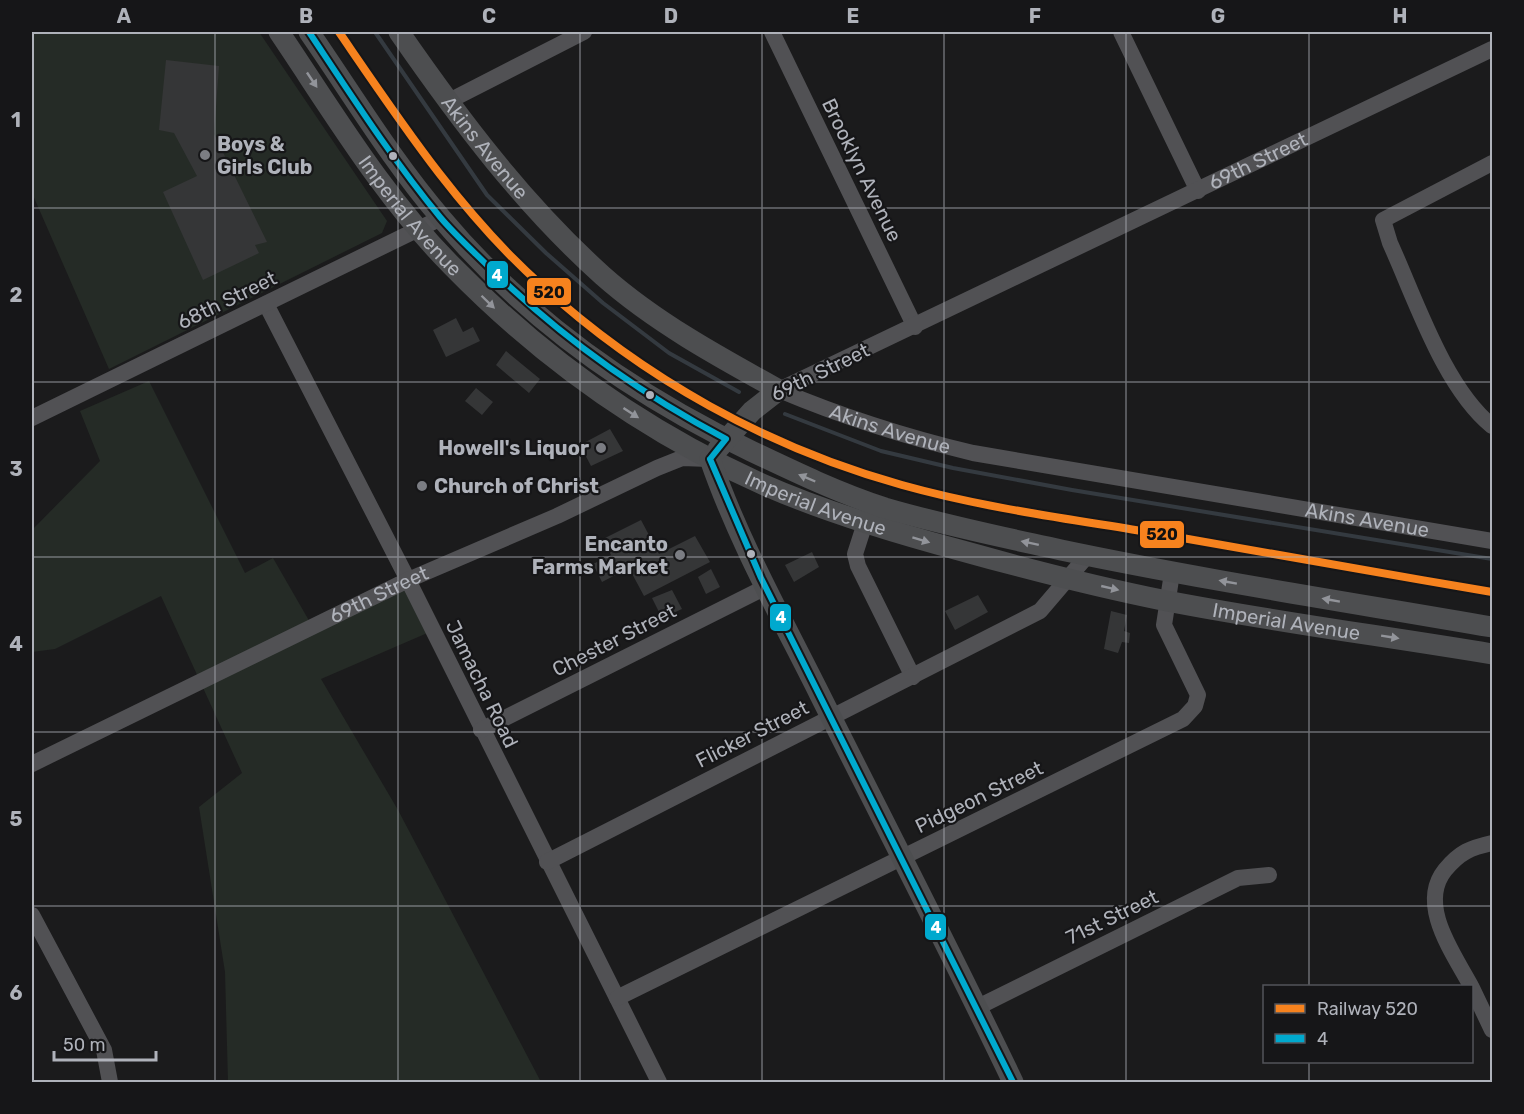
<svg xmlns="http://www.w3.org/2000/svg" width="1524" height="1114" font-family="Rubik,sans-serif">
	<rect width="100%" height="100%" fill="#1b1b1c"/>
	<path fill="#252b26" d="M32 32H259L387 221 382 233 109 369 32 193Z
		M149 381 245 573 273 558 315 631 408 580 432 631 321 679 398 810 541 1082H228L225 972 199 807 242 773 161 596 55 649 32 652V530L100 461 80 411Z"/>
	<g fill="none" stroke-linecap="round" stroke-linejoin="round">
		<path stroke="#343a40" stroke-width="4" d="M375 32 487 195 546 253 603 303 669 353 739 392
			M785 414 881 451 953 468 1072 490 1492 559"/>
	</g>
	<path fill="#353637" d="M166 60 219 66 214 134 267 242 255 245 259 253 203 280 163 192 197 176 174 133 159 130Z
		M456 318 463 332 473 327 480 341 446 357 433 330Z
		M506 351 540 379 529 393 496 365Z
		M476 388 493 402 482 415 465 401Z
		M610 429 623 451 591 466 580 445Z
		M641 520 659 554 695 536 710 562 644 596 629 568 602 582 593 564 611 555 603 539Z
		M812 552 819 567 794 582 785 565Z
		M711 569 720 587 706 594 698 577Z
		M672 590 682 609 662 618 652 598Z
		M978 595 988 612 955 630 945 611Z
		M1111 611 1127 615 1124 631 1130 633 1129 643 1122 642 1118 653 1104 649Z"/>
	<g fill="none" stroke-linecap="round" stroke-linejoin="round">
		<g stroke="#515154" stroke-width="16">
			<path d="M772 32 915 327"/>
			<path d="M1121 32 1198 191"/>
			<path d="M447 102 584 32"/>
			<path d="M1492 163 1383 220 1390 243C1416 300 1444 387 1492 426"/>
			<path d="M266 304 408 580 659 1082"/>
			<path id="s1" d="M779 390 1492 49"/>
			<path id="s2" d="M779 390C843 417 906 437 973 453L1492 541"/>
			<path d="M32 418 441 218"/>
			<path d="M865 523 855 554 858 566 913 677"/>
			<path d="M481 730 766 587"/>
			<path id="s3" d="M32 764 408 580 557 516 657 468 682 458 709 459"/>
			<path d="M547 862 1040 611 1087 556"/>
			<path d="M32 915 104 1050 110 1082"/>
			<path d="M1471 986C1454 954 1417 905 1445 870 1460 852 1470 848 1492 843"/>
			<path d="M1472 988 1492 1030"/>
			<path d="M617 998 1183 719 1195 706 1198 695 1164 625 1172 573"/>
			<path d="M976 1008 1238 878 1269 875"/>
		</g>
		<g stroke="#4d4e50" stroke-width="21">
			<path id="s4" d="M279 32C333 112 384 198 453 267 542 358 646 432 762 484 825 512 892 532 959 550 1027 569 1097 587 1167 601 1275 622 1384 636 1492 654"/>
			<path d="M309 32C352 94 392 161 442 219 526 319 634 395 751 451 795 472 839 493 885 508 943 525 1002 537 1061 550 1204 580 1348 602 1492 627"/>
			<path id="s5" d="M399 32C460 120 523 204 603 276 655 322 719 357 779 390L752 411 718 449"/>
			<path d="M710 459C738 540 781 617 819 693 884 823 951 952 1013 1082"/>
		</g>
		<defs>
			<path id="bus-1" d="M309 32C351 95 392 159 440 217 456 236 474 252 491 269 562 338 639 393 726 439L710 459
				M710 459 761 578 1013 1082"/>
		</defs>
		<use href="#bus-1" stroke="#161618" stroke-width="10"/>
		<use href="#bus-1" stroke="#00a9ce" stroke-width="6"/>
		<defs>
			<path id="rail-1" d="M339 32C400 121 460 212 540 284 643 378 768 448 902 485 984 508 1070 519 1154 533 1266 552 1379 573 1492 592"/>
		</defs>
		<use href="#rail-1" stroke="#161618" stroke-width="12"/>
		<use href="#rail-1" stroke="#f6821e" stroke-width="8"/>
	</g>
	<defs><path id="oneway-solid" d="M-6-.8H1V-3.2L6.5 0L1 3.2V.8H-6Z" transform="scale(1.5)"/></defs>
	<g fill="#92949a">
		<use href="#oneway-solid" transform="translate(312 80) rotate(56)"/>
		<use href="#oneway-solid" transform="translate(488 302) rotate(44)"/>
		<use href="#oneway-solid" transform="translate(631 413) rotate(33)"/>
		<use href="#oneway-solid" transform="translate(807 478) rotate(-157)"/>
		<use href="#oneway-solid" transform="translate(921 540) rotate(17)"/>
		<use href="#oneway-solid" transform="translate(1030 543) rotate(-168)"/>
		<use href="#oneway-solid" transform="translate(1228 582) rotate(-170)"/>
		<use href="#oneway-solid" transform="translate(1110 588) rotate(13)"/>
		<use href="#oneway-solid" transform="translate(1331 600) rotate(-170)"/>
		<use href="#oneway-solid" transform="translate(1390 637) rotate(9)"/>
	</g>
	<path fill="none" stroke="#afb2ba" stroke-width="1.5" stroke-opacity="0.55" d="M215 32V1082M398 32V1082M580 32V1082M762 32V1082M944 32V1082M1126 32V1082M1309 32V986M32 208H1492M32 382H1492M32 557H1492M32 732H1492M32 906H1492M1309 1062V1082"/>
	<g fill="#7b7d83" stroke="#161618" stroke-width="2">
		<circle cx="205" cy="155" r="6"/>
		<circle cx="601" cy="448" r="6"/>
		<circle cx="422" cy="486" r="6"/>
		<circle cx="680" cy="555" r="6"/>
	</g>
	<g fill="#afb2ba" stroke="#161618" stroke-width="2">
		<circle cx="393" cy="156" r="5"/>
		<circle cx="650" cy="395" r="5"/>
		<circle cx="751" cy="554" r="5"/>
	</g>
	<g text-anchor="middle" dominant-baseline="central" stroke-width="4.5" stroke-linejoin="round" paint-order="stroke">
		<g font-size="20" font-weight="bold" fill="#afb2ba" stroke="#161618" text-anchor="start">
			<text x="217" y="144">Boys &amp;<tspan x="217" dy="23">Girls Club</tspan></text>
			<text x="589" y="448" text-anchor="end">Howell's Liquor</text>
			<text x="434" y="486">Church of Christ</text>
			<text x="668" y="544" text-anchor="end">Encanto<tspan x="668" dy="23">Farms Market</tspan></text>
		</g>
		<g font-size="20" fill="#afb2ba" stroke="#161618">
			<text stroke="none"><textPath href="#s5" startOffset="144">Akins Avenue</textPath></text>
			<text stroke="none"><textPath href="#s1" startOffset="531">69th Street</textPath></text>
			<text transform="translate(862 170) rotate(64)">Brooklyn Avenue</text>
			<text stroke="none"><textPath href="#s4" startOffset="226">Imperial Avenue</textPath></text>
			<text transform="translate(227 300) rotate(-26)">68th Street</text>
			<text transform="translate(820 372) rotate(-26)">69th Street</text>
			<text stroke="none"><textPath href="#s2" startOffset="118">Akins Avenue</textPath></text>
			<text stroke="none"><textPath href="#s4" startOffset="730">Imperial Avenue</textPath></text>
			<text stroke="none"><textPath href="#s2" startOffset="604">Akins Avenue</textPath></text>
			<text stroke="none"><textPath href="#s3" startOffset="386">69th Street</textPath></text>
			<text stroke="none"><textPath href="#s4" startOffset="1216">Imperial Avenue</textPath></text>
			<text transform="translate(614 640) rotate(-27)">Chester Street</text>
			<text transform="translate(482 684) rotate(64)">Jamacha Road</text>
			<text transform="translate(752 734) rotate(-27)">Flicker Street</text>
			<text transform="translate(979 797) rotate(-26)">Pidgeon Street</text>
			<text transform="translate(1112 917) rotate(-26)">71st Street</text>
		</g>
	</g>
	<g stroke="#161618" stroke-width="2">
		<rect x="486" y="260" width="23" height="29" rx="6" fill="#00a9ce"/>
		<rect x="526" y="277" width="46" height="29" rx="6" fill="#f6821e"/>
		<rect x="1139" y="520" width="46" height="29" rx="6" fill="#f6821e"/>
		<rect x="769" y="603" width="23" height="29" rx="6" fill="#00a9ce"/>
		<rect x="924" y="913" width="23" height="28" rx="6" fill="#00a9ce"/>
	</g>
	<g font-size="16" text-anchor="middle" font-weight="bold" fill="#fff">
		<text x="497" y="281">4</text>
		<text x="781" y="623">4</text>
		<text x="936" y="933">4</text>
	</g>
	<g font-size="16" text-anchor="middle" font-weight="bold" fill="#111">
		<text x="549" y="298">520</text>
		<text x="1162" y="540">520</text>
	</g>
	<rect width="1524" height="1114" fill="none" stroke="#161618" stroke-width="66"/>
	<rect x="1263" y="985" width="210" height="78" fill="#161618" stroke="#535459" stroke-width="1.5"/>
	<rect x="1275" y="1004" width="30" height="9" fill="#f6821e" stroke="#535459" stroke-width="1.5"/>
	<text x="1317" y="1015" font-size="18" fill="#afb2ba">Railway 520</text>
	<rect x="1275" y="1034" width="30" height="9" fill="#00a9ce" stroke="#535459" stroke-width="1.5"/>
	<text x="1317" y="1045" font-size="18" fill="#afb2ba">4</text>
	<path d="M54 1051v9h102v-9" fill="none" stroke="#afb2ba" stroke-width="3"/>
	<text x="63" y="1051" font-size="18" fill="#afb2ba" stroke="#161618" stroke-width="4.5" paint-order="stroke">50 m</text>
	<rect x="33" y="33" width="1458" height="1048" fill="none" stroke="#afb2ba" stroke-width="2"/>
	<g font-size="20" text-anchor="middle" font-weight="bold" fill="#afb2ba">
		<text x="124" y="23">A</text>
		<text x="306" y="23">B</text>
		<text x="489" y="23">C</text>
		<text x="671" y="23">D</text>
		<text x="853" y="23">E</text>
		<text x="1035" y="23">F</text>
		<text x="1218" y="23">G</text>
		<text x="1400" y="23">H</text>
		<text x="16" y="127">1</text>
		<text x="16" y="302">2</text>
		<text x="16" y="476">3</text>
		<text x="16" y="651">4</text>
		<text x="16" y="826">5</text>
		<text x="16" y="1000">6</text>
	</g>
</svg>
